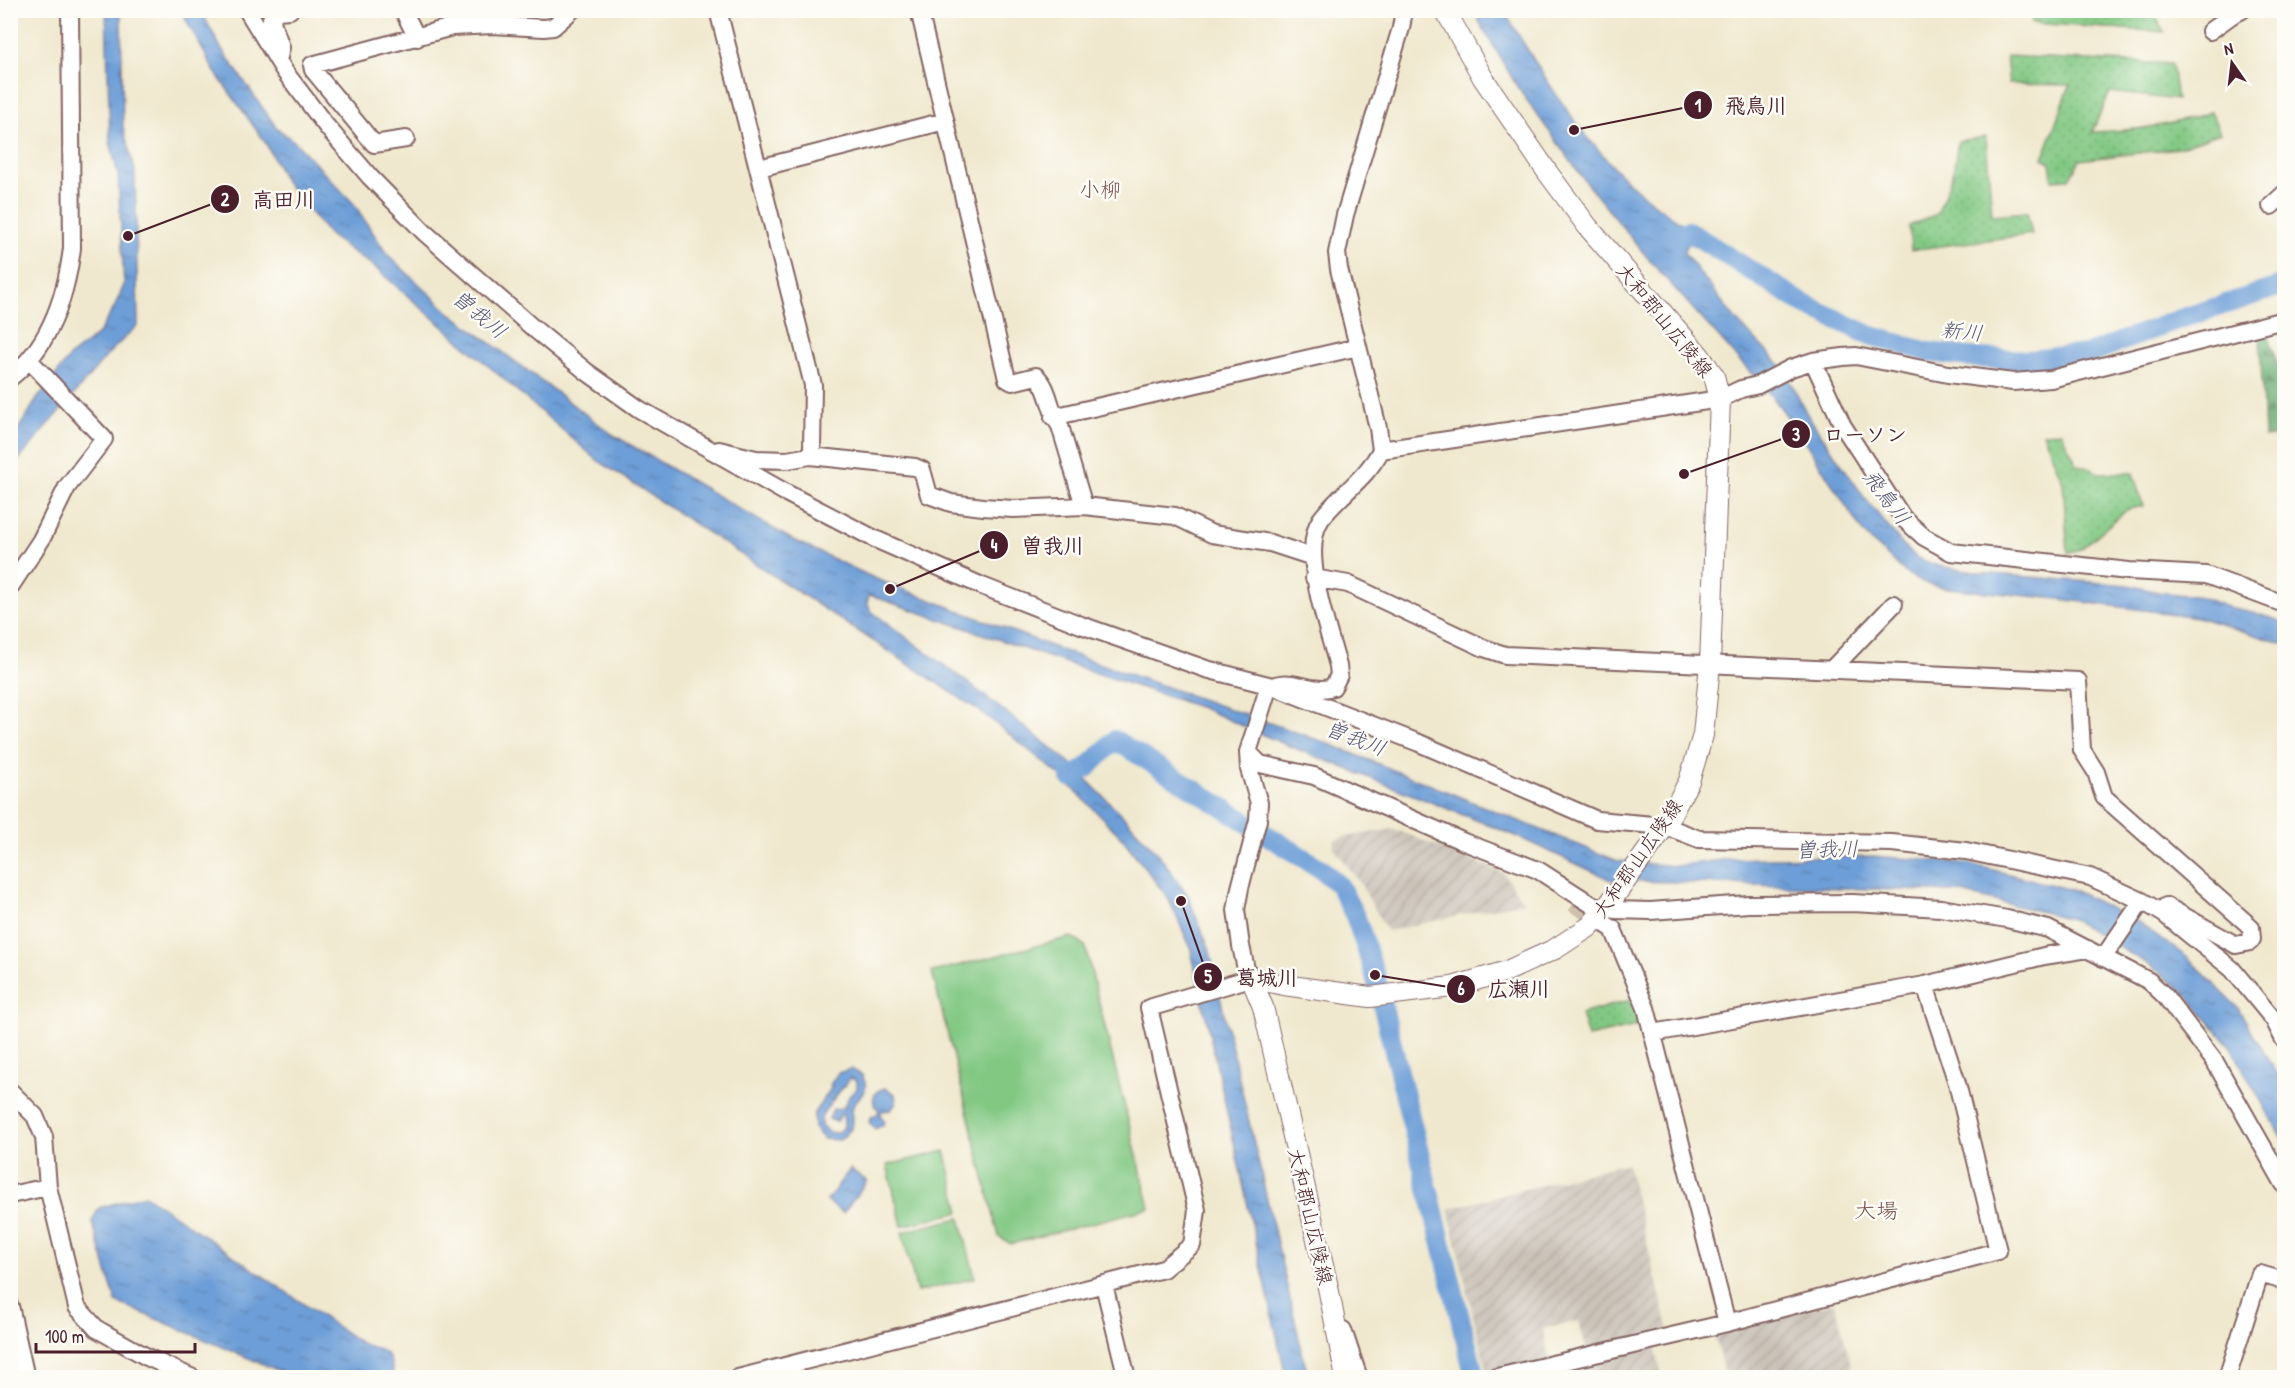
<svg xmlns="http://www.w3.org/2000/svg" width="2295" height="1388" font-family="'Patrick Hand','Klee One',sans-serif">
	<defs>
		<pattern id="industrial-furrows" width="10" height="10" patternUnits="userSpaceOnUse" patternTransform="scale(1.5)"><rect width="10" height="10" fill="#cbc2b8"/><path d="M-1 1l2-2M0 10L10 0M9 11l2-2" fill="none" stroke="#b0a69e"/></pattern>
		<pattern id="grass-dots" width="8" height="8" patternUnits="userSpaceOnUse" patternTransform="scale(1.5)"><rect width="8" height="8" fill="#82c883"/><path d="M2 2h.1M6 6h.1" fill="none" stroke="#72ab71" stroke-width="1.8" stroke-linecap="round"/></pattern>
		<pattern id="forest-firs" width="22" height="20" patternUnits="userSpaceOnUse" patternTransform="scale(1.5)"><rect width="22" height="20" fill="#69ac71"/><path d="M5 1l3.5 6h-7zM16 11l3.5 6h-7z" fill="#588b5d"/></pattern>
		<pattern id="water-ripples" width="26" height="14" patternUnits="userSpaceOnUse" patternTransform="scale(1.5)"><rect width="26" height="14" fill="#6d9ed7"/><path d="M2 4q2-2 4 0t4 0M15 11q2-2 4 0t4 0" fill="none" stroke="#5c80af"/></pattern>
	</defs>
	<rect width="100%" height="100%" fill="#fdfcf7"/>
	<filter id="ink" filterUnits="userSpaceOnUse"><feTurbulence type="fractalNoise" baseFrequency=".0167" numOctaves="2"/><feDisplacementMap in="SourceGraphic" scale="12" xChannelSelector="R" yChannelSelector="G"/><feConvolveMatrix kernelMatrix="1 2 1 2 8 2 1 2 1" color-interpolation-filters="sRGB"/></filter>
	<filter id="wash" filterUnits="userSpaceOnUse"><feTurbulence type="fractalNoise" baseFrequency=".008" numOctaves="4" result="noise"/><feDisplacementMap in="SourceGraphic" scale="24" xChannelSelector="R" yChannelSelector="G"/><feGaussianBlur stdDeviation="1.35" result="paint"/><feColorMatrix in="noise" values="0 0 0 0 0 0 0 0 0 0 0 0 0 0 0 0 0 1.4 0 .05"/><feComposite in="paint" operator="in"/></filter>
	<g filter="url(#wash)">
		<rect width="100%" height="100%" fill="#f0e8ce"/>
		<path fill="url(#industrial-furrows)" d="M1394 829 1503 873 1524 902 1387 931 1360 883 1333 847 1335 840 1344 837Z
			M1627 1163 1669 1331 1587 1352 1579 1321 1543 1329 1550 1361 1487 1374 1448 1209Z
			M1835 1302 1854 1377H1725L1714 1334Z
			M1655 1346 1662 1377 1516 1378Z"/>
		<path fill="url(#grass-dots)" stroke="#667457" stroke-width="1.5" d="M2031 11H2153L2164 32 2032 23Z
			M2006 56 2172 64 2177 100 2110 92 2092 132C2132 131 2174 125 2211 112L2220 133 2178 148 2080 160 2069 179 2052 180 2050 162 2043 158 2070 85 2009 84Z
			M1986 137 1992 215 2027 212 2032 234 1911 250 1909 226 1937 214 1953 174 1958 141Z
			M2061 432 2077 464 2100 473H2133L2143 506 2128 509 2081 549 2068 553 2063 483 2043 433Z
			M1634 999 1645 1024 1588 1037 1581 1014Z"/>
		<path fill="url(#forest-firs)" stroke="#5a664e" stroke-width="1.5" d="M2267 333 2284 384V435L2264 437 2260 335Z"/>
		<path fill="#82c883" stroke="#667457" stroke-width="1.5" d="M1071 937 1085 946 1150 1208 1011 1244 999 1237 932 972Z
			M945 1151 960 1212 902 1226 887 1165Z
			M960 1218 975 1278 917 1292 902 1232Z"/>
		<path fill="url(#water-ripples)" stroke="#5c5e81" stroke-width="1.5" fill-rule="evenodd" d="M106 11H121L123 127 135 171 138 325 110 352 11 469V441L37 399 71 355 98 334 114 308 124 285 118 174 110 142Z
			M181 11H201L221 48 276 127 296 143 354 204 387 254 448 311 612 434 791 539 874 578 1072 654 1327 743 1618 861 1676 866 1728 859 1872 856 1966 863 2075 891 2138 922 2188 958 2238 1008 2284 1085V1142L2231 1047 2184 992 2151 966 2072 919 1957 892 1611 880 1516 836 1277 741 1202 708 1063 662 869 595 867 603 871 611 971 685 1068 761 1127 820 1160 856 1187 894 1209 948 1308 1377H1286L1190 946 1168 898 1122 838 1061 776 980 711 597 460 373 266 330 236 286 183 265 142 215 72Z
			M1473 11H1504C1544 77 1586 149 1648 199 1663 211 1680 222 1696 233L1683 251 1736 320 1784 369 1807 414 1864 497 1906 549 1919 559 1939 566 1981 573 2128 585 2159 592 2202 597 2228 607 2252 612 2284 622V644L2197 617 2059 599 1946 588 1927 584 1907 574 1864 534 1802 437 1775 400 1651 262 1588 185 1518 88Z
			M851 1069 862 1075C873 1095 855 1094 852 1110 851 1117 853 1122 851 1129L840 1140 824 1139 814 1128V1113L832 1087 830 1085 838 1073ZM850 1078 857 1081V1089L850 1095 843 1108 833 1109 829 1119 837 1122 841 1114H843L844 1126 837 1133 828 1132 821 1125V1119L823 1113Z
			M885 1088 895 1094 896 1103 891 1110 882 1111 880 1115 884 1120 883 1125 875 1129 869 1122 871 1117 877 1114 879 1110C870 1102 872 1091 885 1088Z
			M850 1169 867 1181 843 1213 827 1201Z
			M145 1195 362 1344C385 1351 392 1352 393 1377H293L116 1302 92 1221 99 1208Z"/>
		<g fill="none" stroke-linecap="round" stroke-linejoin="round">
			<path stroke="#6d9ed7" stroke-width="20" d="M1670 236 1688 231 1804 304 1869 335 1928 352 1977 358 2029 360 2088 354 2177 320 2284 285
				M1070 777 1087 768 1115 740 1321 869 1339 885 1356 918 1375 975 1475 1378"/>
		</g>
	</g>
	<g filter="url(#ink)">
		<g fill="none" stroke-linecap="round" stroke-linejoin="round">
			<path stroke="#cfc0ad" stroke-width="16" stroke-dasharray="16 8" stroke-linecap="butt" d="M1573 904 1599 920"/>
			<defs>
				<path id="minor" d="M247 10 285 72 327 127 370 177 424 232 532 327 587 372 639 409 788 494 875 539 982 586 1081 625 1206 669 1272 686 1419 743 1597 820 1665 826 1699 839 1892 843 1966 851 2090 877 2142 901 2164 914 2232 969 2274 1020 2284 1040
					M403 10 417 38
					M718 10 813 385 812 449 810 456
					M919 10 1007 379 1012 382 1036 376C1050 388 1049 411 1060 426L1084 506
					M1404 10 1401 28 1345 215 1337 253 1339 269 1378 428 1381 450 1720 399 1741 389 1758 385 1791 368 1813 361 1843 357 1856 356 1948 374 2013 382 2051 379 2284 320
					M2210 31 2232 15 2242 10
					M279 57 281 47 271 19 277 11 290 10
					M406 139 374 144 313 70 312 65 452 27 493 25 544 28 553 27 572 10
					M759 168 945 121
					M2271 206 2284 194
					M1813 361 1843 426 1903 518 1924 537 1951 552 2129 571 2206 575 2284 604
					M10 378C50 346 66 297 72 248L70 10
					M1053 417 1358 347
					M719 450 756 459 787 460 810 456 915 467 922 470 929 495 951 503 983 507 1013 509 1084 506 1175 516 1212 534 1270 543 1313 557
					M1314 578 1348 584 1484 648 1505 655 2078 681 2082 750 2096 772 2104 797 2251 927 2252 939 2250 942 2236 945 2166 906
					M10 587 41 540 67 487 104 439 30 361
					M1832 669 1894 604
					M1248 752 1260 764 1314 776 1464 842 1538 870 1594 906 1615 910 1650 911 1749 904 1853 903 1941 908 2007 919 2048 929 2149 981 2165 996 2215 1062 2284 1184
					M1599 920 1613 929 1646 1008 1727 1323
					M2103 958 2142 901
					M1653 1033 1925 985 2044 956 2088 949
					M10 1091 35 1116 44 1137 48 1187 77 1307 97 1329 147 1357 193 1378
					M10 1195 48 1187
					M1104 1285 1127 1378
					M10 1306 26 1378
					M1343 1330 1359 1378
					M738 1378 1163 1269 1192 1245 1197 1210 1149 1008 1251 978 1246 969 1241 946 1236 910 1240 888 1258 820 1259 803 1249 769 1248 752 1268 689C1289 674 1311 695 1333 687L1339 675 1338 666C1329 631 1299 551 1321 519 1340 494 1366 479 1381 450
					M1493 1378 1727 1323 1998 1251 1957 1083 1925 985
					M2227 1378 2260 1274 2284 1281"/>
				<path id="major" d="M1251 978 1284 985 1370 997 1452 987 1507 971 1555 949 1589 927 1609 904 1665 826 1689 781 1703 735 1710 664 1720 399 1714 376 1700 356 1588 227 1548 173 1483 78 1445 10
					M1251 978 1263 1007 1328 1287 1346 1378"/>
			</defs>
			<use href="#minor" stroke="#846564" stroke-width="20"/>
			<use href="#major" stroke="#846564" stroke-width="22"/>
			<use href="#minor" stroke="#fff" stroke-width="16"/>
			<use href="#major" stroke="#fff" stroke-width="20"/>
		</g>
	</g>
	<g text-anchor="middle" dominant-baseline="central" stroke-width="5" stroke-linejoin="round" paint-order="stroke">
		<g font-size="20" fill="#4a1f2b" stroke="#fdfcf7">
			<text transform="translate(1665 320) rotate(51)">大和郡山広陵線</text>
			<text transform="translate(1637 858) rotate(-55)">大和郡山広陵線</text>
			<text transform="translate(1311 1216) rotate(77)">大和郡山広陵線</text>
		</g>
		<g font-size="21" fill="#7c524c" stroke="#fdfcf7">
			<text x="1100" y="189">小柳</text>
		</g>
		<g font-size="21" font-style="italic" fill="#5a5878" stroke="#fdfcf7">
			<text transform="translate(480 314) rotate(40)">曽我川</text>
			<text transform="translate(1962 331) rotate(6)">新川</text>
			<text transform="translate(1887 497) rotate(53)">飛鳥川</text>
			<text transform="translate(1356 738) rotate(21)">曽我川</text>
			<text transform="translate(1827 849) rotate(-2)">曽我川</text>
		</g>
		<g font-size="22" fill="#7c524c" stroke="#fdfcf7">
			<text x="1876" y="1210">大場</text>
		</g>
	</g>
	<path fill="none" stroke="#4a1f2b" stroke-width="2" d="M1574 130L1698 105M128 236L225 199M1684 474L1796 434M890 589L994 545M1181 901L1208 977M1375 975L1461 989"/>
	<g fill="#4a1f2b" stroke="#fdfcf7" stroke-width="2">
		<circle cx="1574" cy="130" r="6"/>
		<circle cx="128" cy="236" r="6"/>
		<circle cx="1684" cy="474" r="6"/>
		<circle cx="890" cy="589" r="6"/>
		<circle cx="1181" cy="901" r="6"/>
		<circle cx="1375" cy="975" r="6"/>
		<circle cx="1698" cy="105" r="15"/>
		<circle cx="225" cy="199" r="15"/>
		<circle cx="1796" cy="434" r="15"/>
		<circle cx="994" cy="545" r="15"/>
		<circle cx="1208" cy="977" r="15"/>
		<circle cx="1461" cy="989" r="15"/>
	</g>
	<g font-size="18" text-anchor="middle" font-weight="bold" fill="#fff">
		<text x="1698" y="112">1</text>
		<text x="225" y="206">2</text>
		<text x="1796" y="441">3</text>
		<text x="994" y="552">4</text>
		<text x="1208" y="983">5</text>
		<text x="1461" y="995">6</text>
	</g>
	<g font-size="21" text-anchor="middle" font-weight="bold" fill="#4a1f2b" stroke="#fdfcf7" stroke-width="5" stroke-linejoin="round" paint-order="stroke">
		<text x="1756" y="113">飛鳥川</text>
		<text x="284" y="207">高田川</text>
		<text x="1865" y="442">ローソン</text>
		<text x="1053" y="553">曽我川</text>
		<text x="1267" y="985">葛城川</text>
		<text x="1519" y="996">広瀬川</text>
	</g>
	<rect width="2295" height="1388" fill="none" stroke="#fdfcf7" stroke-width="36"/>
	<g transform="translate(2232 63) rotate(346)" stroke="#fdfcf7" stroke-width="4.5" paint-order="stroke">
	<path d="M0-4.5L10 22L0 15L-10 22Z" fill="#4a1f2b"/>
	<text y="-9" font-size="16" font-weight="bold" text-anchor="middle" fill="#4a1f2b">N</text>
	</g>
	<path d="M36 1343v9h159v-9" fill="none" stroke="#4a1f2b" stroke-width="3"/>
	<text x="45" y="1343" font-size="18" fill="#4a1f2b" stroke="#fdfcf7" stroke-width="4.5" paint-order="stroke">100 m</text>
</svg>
